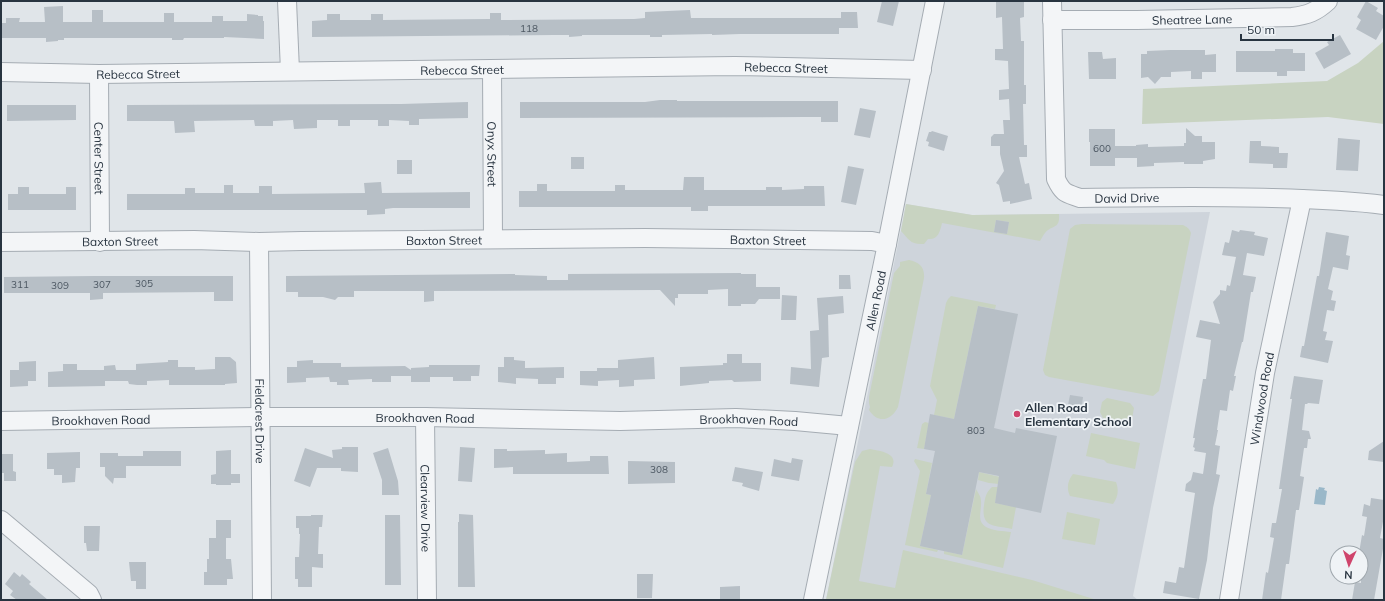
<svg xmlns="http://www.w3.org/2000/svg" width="1385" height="601" font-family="Mulish,sans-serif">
	<rect width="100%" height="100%" fill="#e0e5e9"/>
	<path fill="#ced4db" d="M906 204 972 215 1210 212 1133 596 1138 600H826Z"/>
	<path fill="#c8d3c1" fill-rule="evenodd" d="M1384 41V124L1328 117 1142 124 1143 89 1327 81 1358 63Z
		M906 204 972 215 1059 214C1060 230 1053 224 1045 233 1043 235 1042 238 1040 241L942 223C940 232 938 240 928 239L924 244C910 245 909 239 901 231ZM996 220 1009 222 1007 234 994 232Z
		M1082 224 1183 225C1187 227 1189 228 1191 233L1159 391 1153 396 1049 377 1045 375 1043 370 1070 229 1075 225Z
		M909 260C919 262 925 267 924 278L898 407C891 421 878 424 869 410L870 407 869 403V397L894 273 900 266V262Z
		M951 296 996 305 995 309 978 306 954 419 934 415 937 400 930 386 946 303 948 299Z
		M1107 398 1130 403 1134 408 1132 419 1126 423 1103 418 1100 412 1102 402Z
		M925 422 929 423 924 449 917 448 922 424Z
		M1091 433 1140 443 1135 469 1107 463 1104 460 1086 456Z
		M870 449C880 451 899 453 892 467L880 466 859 581 895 588 903 550 1032 580 1097 600H826L855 462 862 451Z
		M915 459 932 463 926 494 931 495 920 546 938 550 937 552 905 545 920 471 914 461Z
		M979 472 1000 477 999 484 989 483 978 480Z
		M1073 474 1116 482C1119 490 1118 497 1113 504L1070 496C1066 488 1068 480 1073 474Z
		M992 487H998L995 503 1016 507 1012 529C993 525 981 528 984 505 985 498 986 492 992 487Z
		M976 489C978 493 981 496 981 501 982 510 976 521 986 527 993 531 1003 531 1011 532L1003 568 944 554V551L962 555Z
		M1067 512 1100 519 1095 545 1062 539Z"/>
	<path fill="#9ab8c9" d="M1319 487 1325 488 1324 490 1327 491 1325 505 1314 504 1316 489 1318 490Z"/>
	<path fill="#b7bfc6" d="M882 1H899L893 26 877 22Z
		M996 1H1024V17L1020 18 1021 41H1024V85H1026V104H1023L1024 145H1027V157H1019L1025 184 1029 183 1032 199 1010 204V201L1003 202 999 185 996 183 1004 171 1000 154V146H991V137L994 134H1004L1003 120H1010L1009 99 999 100V90L1009 89 1008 61 995 60V49H1003L1002 17 996 18Z
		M1366 1 1378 8 1376 11 1384 16V26L1376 40 1356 29 1361 20 1357 17Z
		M63 6V22H92V10H103V22H164V13H174V22H212V16H223V21H247V14L258 15V16H263V21H264V39L224 37V38H184L183 40H172V38H64V40H58V41L46 42V38H1V23H6V18H20L19 22H45L44 7Z
		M690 10 691 18H841V12H857L858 28H839V34H740L712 35V34L662 35V37H650V35H582V36L569 37V35H554L312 37V21L327 20V14H340V20H371V14H383V20L490 19V13H501V20L634 19 645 18V12Z
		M1340 35 1351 54 1324 69 1315 53 1329 45 1327 42Z
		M1275 49H1293V53H1305V71H1287V76H1277V72H1236V51H1275Z
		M1170 50H1205V55L1216 54V72H1202V79H1191V71L1171 72V77H1161L1155 84 1148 77 1141 78V54H1147V51Z
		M1088 52H1102L1103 59 1116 58V79H1089Z
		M660 100H677V101H838V122H821V117H805L520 118V102H645Z
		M468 102V118L419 119V125H409V121L389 120V126H378V120H350V126H338V120H317V128L294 129 293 120 273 121V126H255L254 120 194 121 195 132 175 133 174 121H127V105L401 104Z
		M7 105H76V120L7 121Z
		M860 108 876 111 870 138 854 135Z
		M1186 128 1195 136H1202V142H1215V159L1203 161V164H1184V162L1154 163V166L1137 167V158H1115V166H1090V142H1089V129H1115V146H1136V145L1148 144V147L1184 146V143H1186Z
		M932 131 948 136 944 151 928 146 929 142 926 141 929 132H931Z
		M1338 138 1360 140 1358 171 1336 170Z
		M1250 141H1261V146L1279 147V153H1288L1287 168H1273V164L1249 163Z
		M571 157H584V169H571Z
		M397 160H412V174H397Z
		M848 166 864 169 856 205 841 202Z
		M684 177H704V190H766V187H782V190L804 189V186H824L825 206H708V211H691V207H519V191H537V184H547V191H615V185H625V190H683Z
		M381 182 382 193 470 192V208H393L385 209V214L367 215V210H127V194H185V188H195V193H224V185H233V193H259V186H272V194L365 193 364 183Z
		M18 187H29V194H66V187H76V210H8V194H18Z
		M996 220 1009 222 1007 234 994 232Z
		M1232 230 1239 232 1240 230 1255 232 1254 235 1268 238 1264 256 1247 253 1243 275 1256 277 1253 292H1251L1243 342H1242L1234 376H1236L1233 391 1230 390 1227 411 1220 410 1217 430H1218L1215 445 1220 446 1216 474 1220 475 1213 508 1207 560 1199 599 1163 593 1165 581 1176 583 1179 567 1184 568 1195 493 1185 491 1186 484 1191 480 1193 472 1203 474 1206 453 1194 451 1195 448 1193 447 1195 438H1193L1203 379H1206L1211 340 1196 337 1200 320 1220 324 1213 302 1220 294V290L1226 291 1227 285 1230 286 1236 257 1222 255 1225 242 1229 243Z
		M1326 232 1349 236 1346 255 1350 256 1348 270 1333 267 1328 289 1333 291 1331 300 1336 301 1334 311 1327 310 1323 331 1327 332 1325 340 1333 341 1328 363 1300 357 1302 346H1304L1317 276H1319Z
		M741 273V274H756V287H780V299H759L755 304H741V306H728V289L708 290V294H678V298H675V306L660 290 434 291V301L424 302V291H354V297H338L335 300 323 297H298V292H286V276L515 274V275L547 276V280H568V274Z
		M839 275H850L851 289H839Z
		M94 276H233V301H214V292L103 293V299L90 300V293H4V277Z
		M782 295 797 296 796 320H781Z
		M843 296 844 313 828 315 829 357 822 358 819 387 790 384 791 367 811 369 810 331 819 330 817 298Z
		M978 306 1018 314 994 428 1015 433 1016 428 1057 436 1041 513 995 503 999 476 979 472 962 555 920 546 931 495 926 494 935 451 924 449 930 414 954 419Z
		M727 354H742V363H761V381L734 382 732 380 709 381V383L680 386V367L723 365V363H727Z
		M215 357H230L236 362 237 383 225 384V385H169V380L147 381V385H137L129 384 128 381H105V386L48 387V372L63 371V364H77V370H104V366L115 365 116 370H136V364L168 362V360H178V367H195V370L215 369Z
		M504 357H514V360L525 361V368L564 367V378H556V384H538V379L516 378V384L498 382V367H504Z
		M654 357 655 379 634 380V386L619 387V380L598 381V386L580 385V371H597V368H618V360Z
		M313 360V363H341V367L405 366 411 370V368L429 367V365H480L479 376H471V381H453V377H430V382H411V376H391V382H372V379L348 380 349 385H337V382H330L329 377 306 378V382L287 383V367H297V361Z
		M36 361V381H28V386L10 387V370H19V362Z
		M1294 376 1323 380 1319 404 1308 403 1307 404H1305L1302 430 1309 431 1311 439H1308L1307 448H1304L1300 476 1304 477 1299 510H1296L1289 564H1286L1281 600H1262L1266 572 1268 573 1274 538 1270 537 1272 523H1276L1282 489H1279L1292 399H1290Z
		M1070 395 1083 397 1081 412 1067 410Z
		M1384 441V462L1368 460 1369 451Z
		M342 447H358V472L341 471V468H317L310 487 294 481 305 448 333 458 332 450 342 449Z
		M460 447 475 448 472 482 458 481Z
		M388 448 398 481 399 495H382V480L373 453Z
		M494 449H507V451L545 450V454L567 453V462L590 461V456H608L609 474H513V467L494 468Z
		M231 450V474H240V483H231V485H216V484H211V475L216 474V451Z
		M143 451H181V466H126V478H114L113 484 105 476V467H100V453H118V456H143Z
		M80 452V468H76L75 482 62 483V475H54V469H47V453Z
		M1 454H13V471L16 472V481H4V473H1Z
		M792 458 803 460 799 481 771 476 774 459 791 463Z
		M628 461 675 462V483L628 484Z
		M735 467 763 472 759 491 742 486 743 483 732 481Z
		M1371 498 1384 500V516L1380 538 1384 539V543L1374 600H1352L1355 582 1361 583V553H1359L1362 535 1364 536 1367 517 1362 516 1364 504 1370 506Z
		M459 514 473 515 475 587H458V522H459Z
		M311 515H323L322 527H319L318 554H323V568L312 567V587H298V579H295V557H299L300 534H299V528H296V516H311Z
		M385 515H400L401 585H385Z
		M216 520H231V538H226V559H231L233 579H227V585H204V572H207V559H209V538H216Z
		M84 526H100L99 551H87L86 543H84Z
		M129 562H146V589H136V581H131Z
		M14 572 20 577 22 574 31 582 29 584 48 600H17L10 595 13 591 5 584Z
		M637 574H653L652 598H637Z
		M740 586V600H720V587Z"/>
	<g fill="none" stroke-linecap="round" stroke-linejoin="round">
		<defs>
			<g id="minor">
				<path d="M287 1 290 71"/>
				<path id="s1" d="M1052 1 1056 179C1063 194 1066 193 1080 198 1144 197 1208 196 1272 198 1309 199 1347 200 1384 205"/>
				<path id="s2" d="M1052 20H1137L1292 17C1308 15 1316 12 1328 1"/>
				<path id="s3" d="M492 69 493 239"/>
				<path id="s4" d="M1 72 99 74 735 66 922 70"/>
				<path id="s5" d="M99 74 100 242"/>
				<path id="s6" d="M1 242 194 240 259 242 302 241 645 238 872 241 887 244"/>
				<path id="s7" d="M259 242 262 600"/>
				<path id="s8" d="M425 417 427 600"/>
				<path id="s9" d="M1 421 259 417H425L620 421 736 418 795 421 849 426"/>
				<path d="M1 520 89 594 92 600"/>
				<path id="s10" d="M813 600 887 244 935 1"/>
				<path id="s11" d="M1229 600 1265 373 1302 199"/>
			</g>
		</defs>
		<use href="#minor" stroke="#a5acb3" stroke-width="20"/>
		<use href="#minor" stroke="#f3f5f7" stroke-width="18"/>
	</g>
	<circle fill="#cf446c" stroke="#eff3f6" stroke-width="1.5" cx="1017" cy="414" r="4"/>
	<g text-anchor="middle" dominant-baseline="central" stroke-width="3.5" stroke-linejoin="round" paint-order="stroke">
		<g font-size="10" fill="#4c5762">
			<text x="529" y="28">118</text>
			<text x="1102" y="148">600</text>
			<text x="144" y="283">305</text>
			<text x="20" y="284">311</text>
			<text x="102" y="284">307</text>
			<text x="60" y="285">309</text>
			<text x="976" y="430">803</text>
			<text x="659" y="469">308</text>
		</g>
		<g font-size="12" fill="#283440" stroke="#eff3f6">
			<text stroke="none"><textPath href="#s2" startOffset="140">Sheatree Lane</textPath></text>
			<text stroke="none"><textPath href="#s4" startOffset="785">Rebecca Street</textPath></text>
			<text stroke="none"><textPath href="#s4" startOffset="461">Rebecca Street</textPath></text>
			<text stroke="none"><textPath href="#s4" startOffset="137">Rebecca Street</textPath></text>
			<text stroke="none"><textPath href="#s3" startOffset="85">Onyx Street</textPath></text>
			<text stroke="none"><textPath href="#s5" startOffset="84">Center Street</textPath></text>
			<text stroke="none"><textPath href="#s1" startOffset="257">David Drive</textPath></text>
			<text stroke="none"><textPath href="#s6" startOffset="443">Baxton Street</textPath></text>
			<text stroke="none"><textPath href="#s6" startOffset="767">Baxton Street</textPath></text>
			<text stroke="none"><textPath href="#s6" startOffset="119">Baxton Street</textPath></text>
			<text stroke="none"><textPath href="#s10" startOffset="306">Allen Road</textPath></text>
			<text stroke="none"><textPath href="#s11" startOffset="204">Windwood Road</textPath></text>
			<text stroke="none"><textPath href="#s9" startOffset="424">Brookhaven Road</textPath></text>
			<text stroke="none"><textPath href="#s9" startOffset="100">Brookhaven Road</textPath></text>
			<text stroke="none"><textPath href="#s7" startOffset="179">Fieldcrest Drive</textPath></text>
			<text stroke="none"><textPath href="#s9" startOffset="748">Brookhaven Road</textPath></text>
			<text stroke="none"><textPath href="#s8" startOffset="91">Clearview Drive</textPath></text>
		</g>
		<g font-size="12" font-weight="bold" fill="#283440" stroke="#eff3f6" text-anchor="start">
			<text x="1025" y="407">Allen Road<tspan x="1025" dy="14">Elementary School</tspan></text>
		</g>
	</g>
	<rect width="1385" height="601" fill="none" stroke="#283440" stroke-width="4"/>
	<g transform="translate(1349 565) rotate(183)"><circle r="19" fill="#eff3f6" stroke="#9fa7ad"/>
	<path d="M0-3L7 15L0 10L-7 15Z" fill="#cf446c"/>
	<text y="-6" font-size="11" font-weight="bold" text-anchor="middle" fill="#283440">N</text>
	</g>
	<path d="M1241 34v6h92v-6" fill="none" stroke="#283440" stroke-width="2"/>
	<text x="1247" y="34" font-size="12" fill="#283440" stroke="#eff3f6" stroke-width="3" paint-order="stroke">50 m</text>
</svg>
